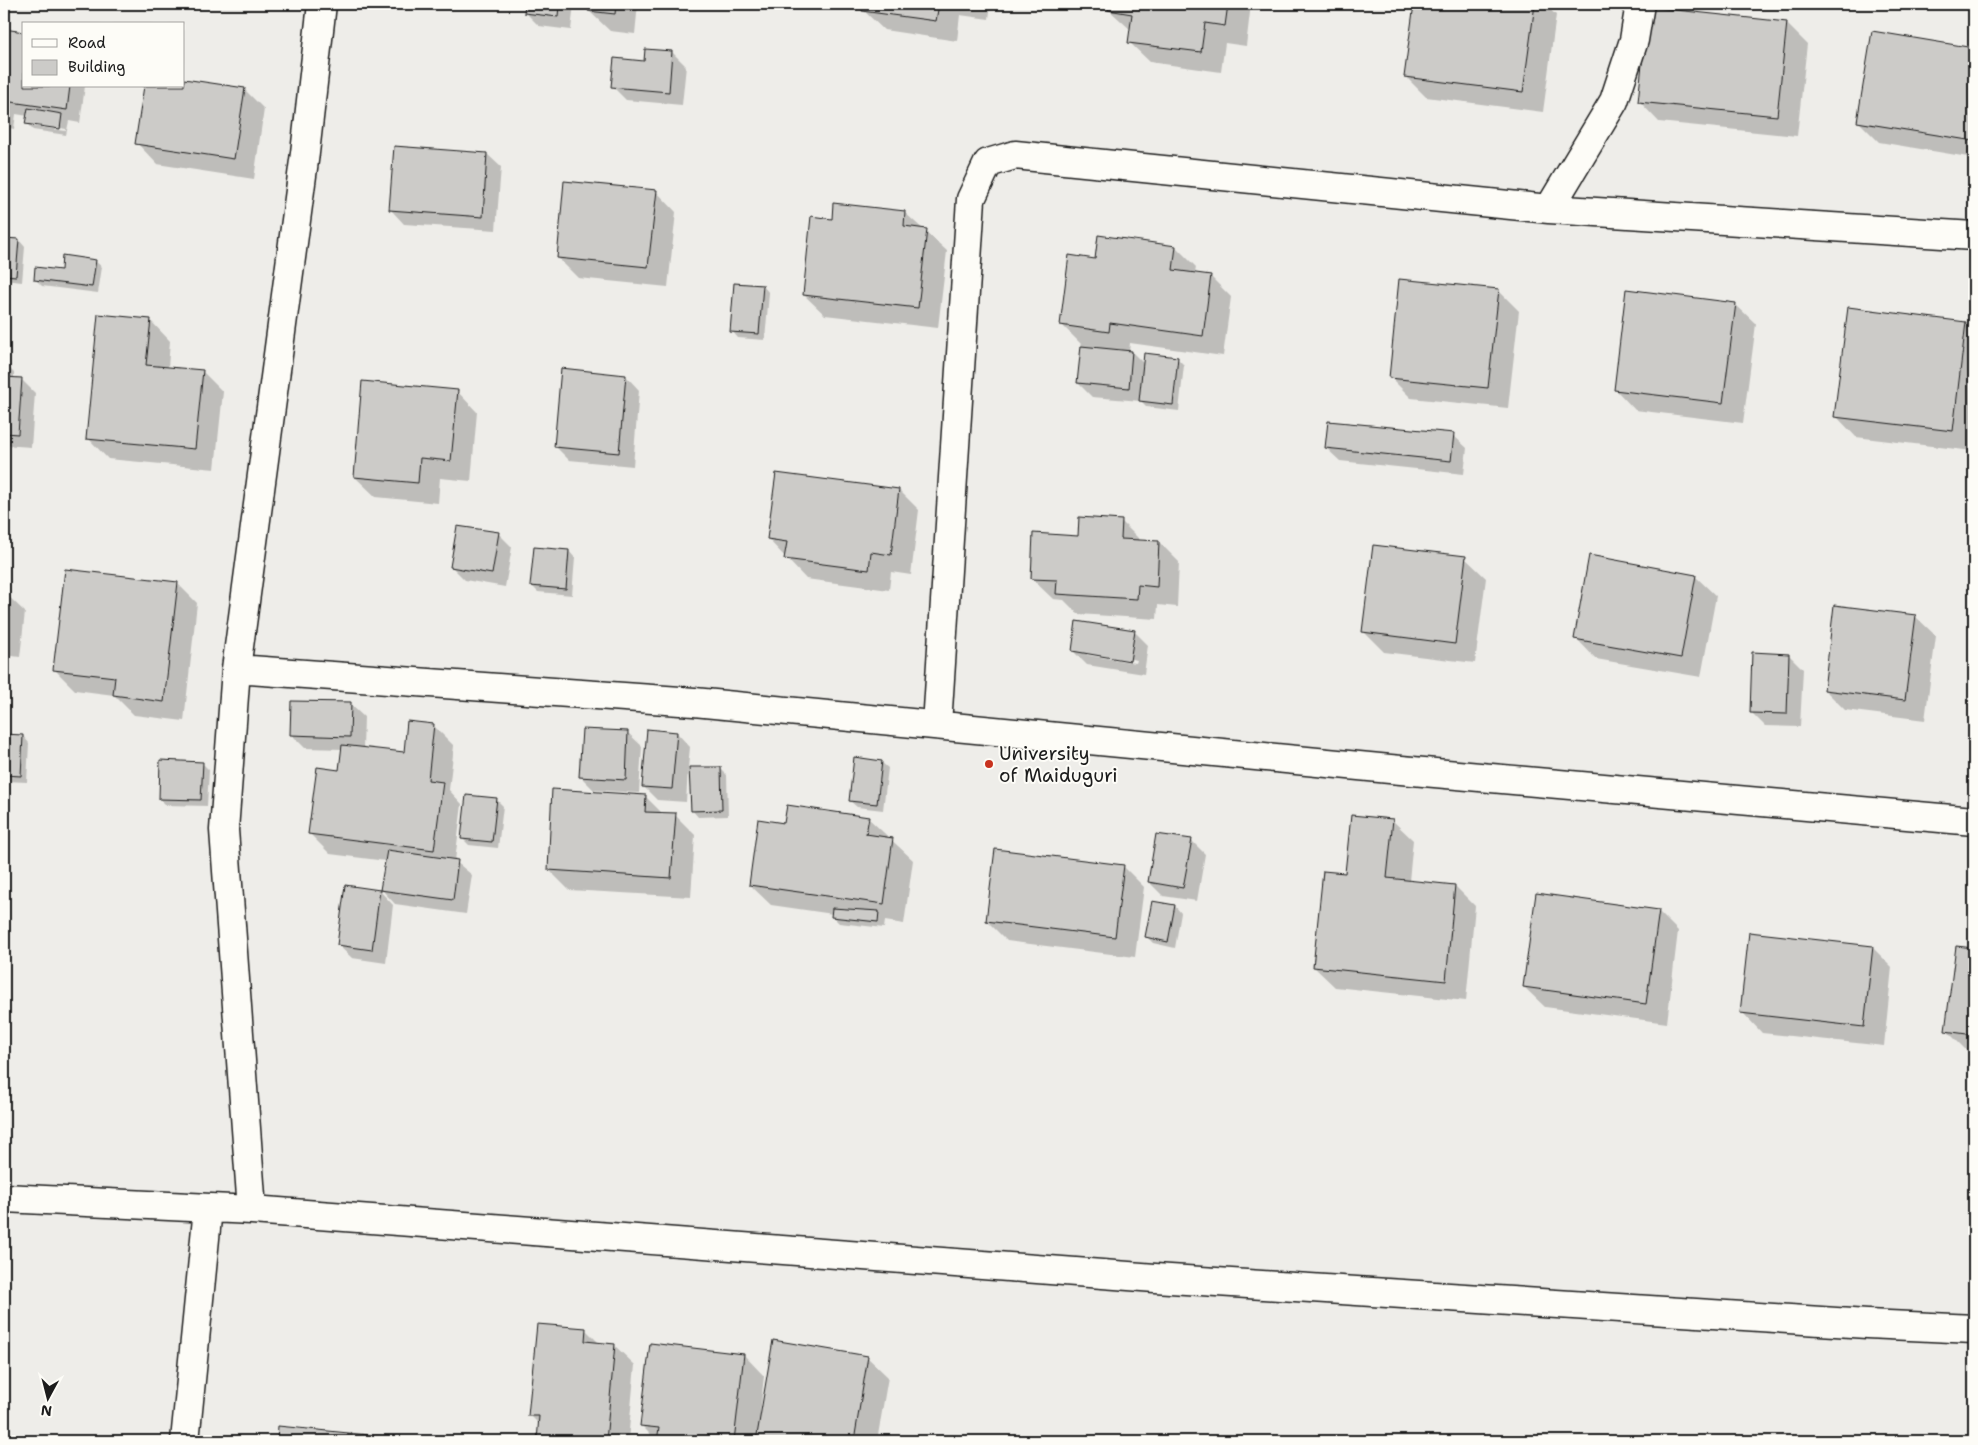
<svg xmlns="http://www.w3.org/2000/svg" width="1978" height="1445" font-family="'Shantell Sans',sans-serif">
	<rect width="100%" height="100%" fill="#fdfcf7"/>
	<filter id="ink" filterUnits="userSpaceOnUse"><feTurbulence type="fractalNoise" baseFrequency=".02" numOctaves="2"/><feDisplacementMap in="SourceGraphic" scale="10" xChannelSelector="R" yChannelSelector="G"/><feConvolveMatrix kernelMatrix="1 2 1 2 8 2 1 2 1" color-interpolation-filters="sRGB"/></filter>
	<g filter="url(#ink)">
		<path fill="#eeede9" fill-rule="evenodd" d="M4 4H1974V1441H4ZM24 24H184V86H24Z"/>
		<path fill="#0003" fill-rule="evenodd" d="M527 4H574L571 30 539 26 526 13Z
			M590 4H638L635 34 610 31 589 11Z
			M864 4H991L989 19 960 15 957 41 884 30 863 10Z
			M1110 4H1251L1246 46 1225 43 1221 72 1150 62 1129 42 1131 30 1109 10Z
			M1416 4H1544L1556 15 1543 112 1426 97 1406 77Z
			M1786 23 1807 44 1797 136 1659 122 1639 101Z
			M4 30 24 33V86H85L80 123 69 121 66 135 33 130 26 123 28 116 16 114 14 129 4 127ZM32 123 66 129V131L32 126Z
			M1873 33 1974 49V158L1879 142 1859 122Z
			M672 52 686 66 682 105 626 100 613 87Z
			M184 80 244 89 264 109 254 179 157 164 137 143 184 86Z
			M487 154 501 167 496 230 404 224 391 210Z
			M656 191 676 212 668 287 578 278 558 258Z
			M904 212 947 251 938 328 825 315 804 295 833 220Z
			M4 239 19 240 25 247 22 282 4 280Z
			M1176 247 1196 267 1195 274 1210 276 1231 297 1223 356 1130 343 1129 352H1132L1144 364 1177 358 1184 365 1179 411 1147 407 1141 401 1092 397 1078 383 1082 345 1061 324 1096 260Z
			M95 261 102 267 98 293 42 286 35 279Z
			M763 286 769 293 765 340 738 338 732 331Z
			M1498 290 1519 311 1508 408 1411 398 1390 377Z
			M1735 304 1756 324 1743 423 1635 410 1615 389Z
			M150 320 170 341 168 368 202 371 223 392 215 469 108 459 88 438Z
			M1966 323 1974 332 1973 451 1856 437 1836 416Z
			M4 363 14 373V378L21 379 35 393 31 447 4 445Z
			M626 376 639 390 633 466 569 460 555 446Z
			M457 391 477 412 471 481 440 478 438 503 376 497 355 477Z
			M1453 435 1467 448 1464 474 1340 461 1326 448Z
			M899 490 919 510 911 575 891 572 889 590 806 579 768 539Z
			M1121 521 1141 541 1159 542 1179 562 1177 607 1158 605 1157 619 1078 614 1064 600 1053 599 1032 579 1079 537Z
			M498 533 512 547 505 587 465 580 451 566Z
			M569 551 575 558 572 595 538 592 532 586Z
			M1465 558 1486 578 1475 663 1384 652 1364 632Z
			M1695 576 1716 596 1701 677 1596 659 1576 638Z
			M177 583 197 603 184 721 134 715 114 695 75 690 55 670Z
			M4 592 25 612 20 657 4 655Z
			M1915 616 1936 636 1925 720 1845 710 1825 690Z
			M1134 631 1148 645 1144 674 1087 665 1073 651ZM1087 652 1137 660 1136 663 1087 655Z
			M1789 655 1803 669 1800 727 1765 726 1751 712Z
			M350 704 364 717 363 749 405 754 434 726 454 746 449 790 462 804 455 861 472 875 466 914 395 904 382 890 386 861 330 854 310 834 340 771 343 749 305 748 292 735Z
			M628 733 642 746 639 793 594 790 580 776Z
			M677 733 690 747 688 768H720L727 775 728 816 698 817 692 810 690 769H688L686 802 657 800 643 786Z
			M4 735 23 736 29 743 27 782 4 781Z
			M881 762 888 768 883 810 857 807 850 801Z
			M202 763 209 770 207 806 166 805 160 799Z
			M645 796 663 814 675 815 695 835 691 897 569 890 549 870Z
			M496 799 503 806 498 848 469 845 462 838Z
			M868 818 913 860 904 924 885 921 884 928 839 923 833 917V914L771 905 750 885Z
			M1392 820 1413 840 1409 881 1455 886 1475 906 1466 1001 1335 987 1314 967 1346 874Z
			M1191 840 1205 854 1197 901 1163 896 1149 882Z
			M1123 866 1144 887 1135 957 1007 941 987 921Z
			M380 891 393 905 386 963 352 958 338 945Z
			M1153 902 1175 906 1181 913 1175 948 1153 943 1147 937Z
			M1658 911 1678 931 1667 1023 1545 1007 1524 987Z
			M1872 947 1892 967 1884 1046 1762 1033 1742 1012Z
			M1957 947 1974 950V1052L1967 1051 1947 1031Z
			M586 1330 599 1343 614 1345 635 1365 628 1441H538L540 1425 530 1415Z
			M744 1355 764 1376 760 1414H762L867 1357 888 1377 877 1441H657L642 1426Z
			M279 1427 420 1441H278Z"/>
		<path fill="#cccbc8" stroke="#1c1c1c" d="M525 4H559L558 17 524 13Z
			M589 4H616L615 14 588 11Z
			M863 4H939L936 21 862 11Z
			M1109 4H1228L1225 26 1205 23 1201 52 1128 43 1132 14 1108 10Z
			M1414 4H1535L1523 92 1404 77Z
			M1648 7 1787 22 1777 116 1638 102Z
			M4 29 24 32V86H70L67 110 4 101Z
			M1872 31 1974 48V141L1857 122Z
			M645 49 672 51 669 92 611 87 614 58 644 61Z
			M184 79 245 88 234 159 135 144 144 86H184Z
			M4 105 10 106 7 123 4 122Z
			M28 108 62 114 60 129 25 124Z
			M394 146 487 153 483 217 389 210Z
			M564 181 657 190 648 267 557 258Z
			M833 203 905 211 904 226 927 229 918 308 803 295 811 216 832 219Z
			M1098 235 1176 246 1173 270 1211 275 1203 336 1110 323 1109 332 1060 325 1069 255 1095 259Z
			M4 238 19 239 16 276 4 275Z
			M62 255 96 260 92 287 34 280 35 267 61 270Z
			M1399 279 1499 289 1488 388 1389 378Z
			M734 283 763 285 759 334 730 332Z
			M1626 289 1736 303 1723 403 1614 390Z
			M1848 307 1966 322 1953 431 1834 417Z
			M98 314 151 319 146 365 203 370 195 449 86 439Z
			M1081 346 1132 351 1129 388 1077 383Z
			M1144 353 1178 357 1173 405 1139 401Z
			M561 368 626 375 619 453 554 447Z
			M4 377 22 378 18 434 4 433Z
			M362 381 458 390 451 461 420 458 418 483 354 477Z
			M1328 421 1454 433 1451 461 1325 448Z
			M776 473 899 489 891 555 871 552 869 570 784 559 787 542 767 539Z
			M1079 517 1122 520 1121 539 1159 541 1157 587 1138 585 1137 599 1056 594 1057 580 1031 579 1033 533 1078 536Z
			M457 526 499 532 492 574 450 567Z
			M1373 545 1466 556 1455 644 1362 632Z
			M534 547 569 550 566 589 530 586Z
			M1589 555 1696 575 1681 658 1574 639Z
			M65 569 178 582 164 702 113 695 115 677 53 670Z
			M1834 605 1916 615 1905 700 1824 690Z
			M1076 621 1135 630 1130 661 1072 651Z
			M1752 652 1789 654 1787 714 1750 713Z
			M291 701 351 702 350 737 290 735Z
			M407 721 434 724 428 780 443 782 434 850 308 834 317 767 339 770 342 745 404 752Z
			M582 729 628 731 626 780 579 777Z
			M647 729 677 732 672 789 642 787Z
			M4 734 23 735 21 776 4 775Z
			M854 757 882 761 877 804 849 801Z
			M160 760 203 762 201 800 159 799Z
			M689 767H721L722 810 691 811Z
			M552 789 646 795 645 812 676 813 671 878 548 870Z
			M466 795 497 798 492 842 461 839Z
			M787 805 869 817 866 834 893 838 884 904 749 885 758 819 784 823Z
			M1351 815 1393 819 1387 878 1455 885 1446 981 1313 967 1323 871 1345 873Z
			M1156 834 1192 839 1183 888 1148 882Z
			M995 849 1124 865 1115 937 986 921Z
			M387 850 458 860 453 900 380 890Z
			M345 885 380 890 372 950 337 945Z
			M1536 893 1659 910 1646 1004 1523 987Z
			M1152 901 1175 905 1168 942 1145 937Z
			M832 908 879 911 878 922 831 917Z
			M1749 932 1873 946 1864 1027 1740 1013Z
			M1956 946 1974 948V1035L1945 1031Z
			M537 1324 586 1328 585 1341 615 1344 606 1441H537L539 1416H528Z
			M773 1340 868 1356 854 1441H756Z
			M650 1343 744 1354 734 1441H657L659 1428 640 1426Z
			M278 1426 429 1441H277Z"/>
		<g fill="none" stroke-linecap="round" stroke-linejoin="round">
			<defs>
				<path id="minor" d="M1549 209 1614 101 1634 40 1640 4
					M236 669 694 702 1390 769 1974 821
					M937 725 971 199 988 163 1015 155 1549 209 1974 236
					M4 1198 252 1210 1155 1278 1867 1324 1974 1329
					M252 1210 224 830 236 669 305 153 322 4
					M185 1441 208 1208"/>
			</defs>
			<use href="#minor" stroke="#1c1c1c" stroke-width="31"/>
			<use href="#minor" stroke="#fdfcf7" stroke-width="28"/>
		</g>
	</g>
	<circle fill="#c8321e" stroke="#fdfcf7" stroke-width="2" cx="989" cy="764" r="5"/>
	<g text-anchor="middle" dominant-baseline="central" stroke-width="4" stroke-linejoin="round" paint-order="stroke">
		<g font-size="19" fill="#1c1c1c" stroke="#fdfcf7" text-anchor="start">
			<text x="999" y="753">University<tspan x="999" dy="22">of Maiduguri</tspan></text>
		</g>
	</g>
	<rect width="1978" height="1445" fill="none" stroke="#fdfcf7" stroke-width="20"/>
	<rect x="10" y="10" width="1958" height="1425" fill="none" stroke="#1c1c1c" stroke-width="2" filter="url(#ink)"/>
	<rect x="22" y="22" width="162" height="65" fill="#fdfcf7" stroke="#a3a29f"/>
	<rect x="32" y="39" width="25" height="8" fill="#fdfcf7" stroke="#a3a29f"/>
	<text x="68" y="48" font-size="15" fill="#1c1c1c">Road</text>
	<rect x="32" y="60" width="25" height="15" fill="#cccbc8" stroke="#a3a29f"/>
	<text x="68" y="72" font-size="15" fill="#1c1c1c">Building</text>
	<g transform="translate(48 1398) rotate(187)" stroke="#fdfcf7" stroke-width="4" paint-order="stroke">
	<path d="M0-4L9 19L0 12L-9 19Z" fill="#1c1c1c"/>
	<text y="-8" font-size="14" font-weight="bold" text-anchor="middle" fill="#1c1c1c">N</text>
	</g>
</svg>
